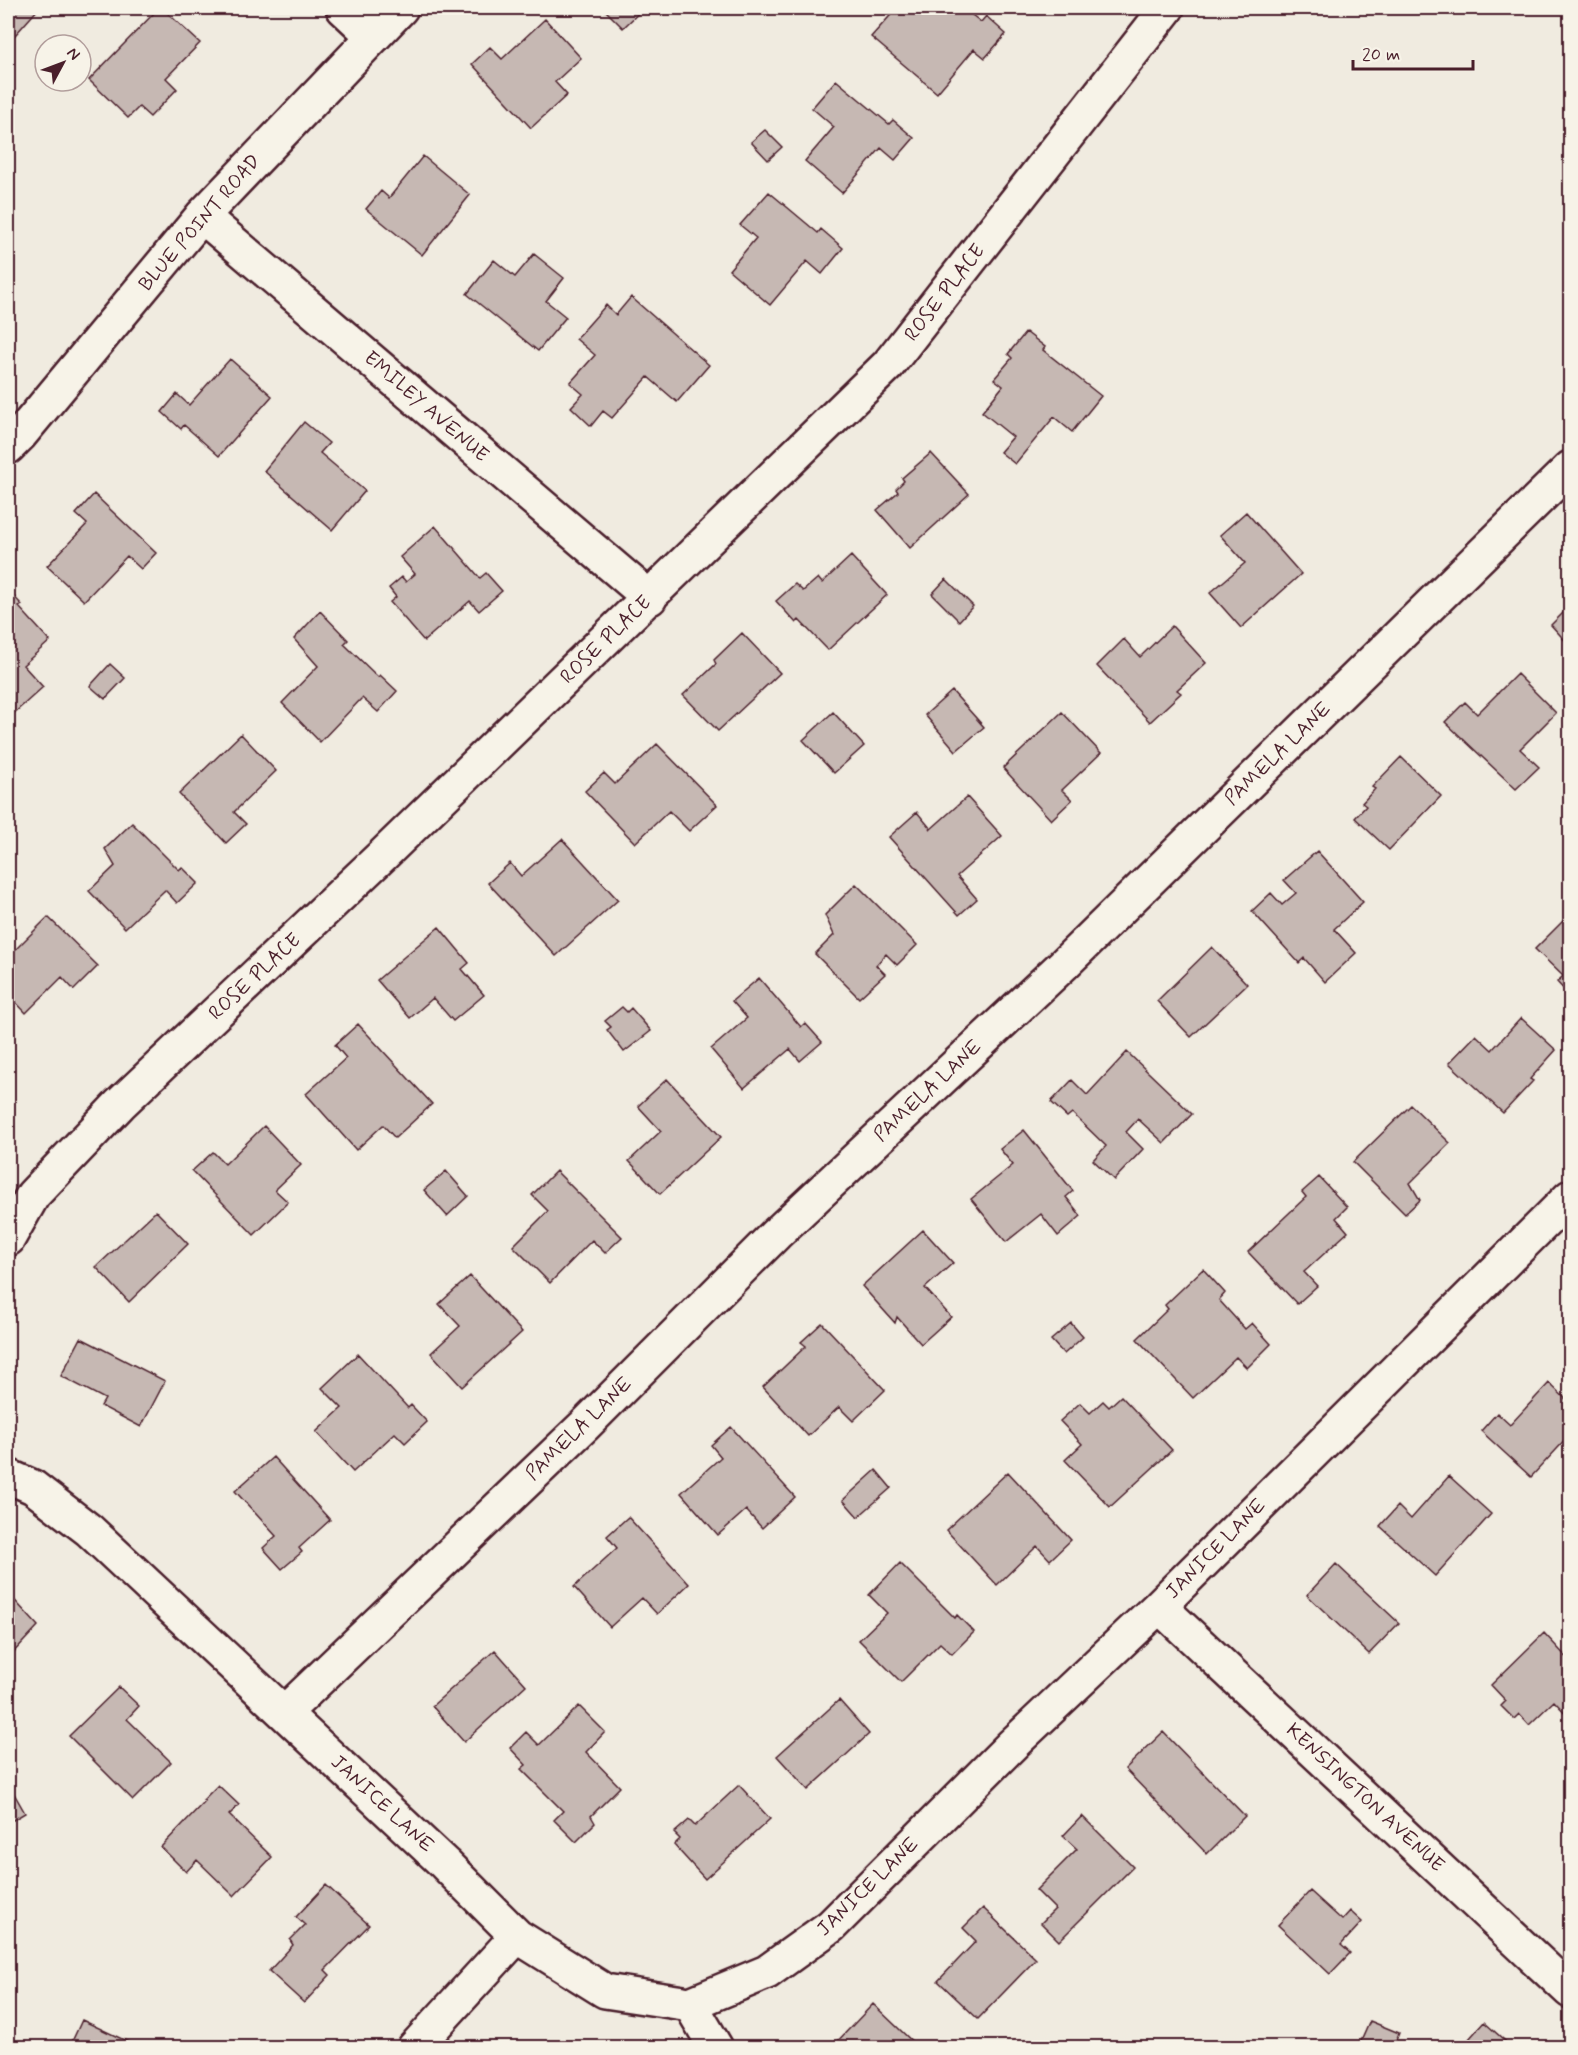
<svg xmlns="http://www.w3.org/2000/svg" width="1578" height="2055" font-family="Mynerve,sans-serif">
	<rect width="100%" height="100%" fill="#f0ebe0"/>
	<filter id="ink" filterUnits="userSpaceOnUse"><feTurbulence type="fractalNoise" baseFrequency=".0167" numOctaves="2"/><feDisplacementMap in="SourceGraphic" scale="12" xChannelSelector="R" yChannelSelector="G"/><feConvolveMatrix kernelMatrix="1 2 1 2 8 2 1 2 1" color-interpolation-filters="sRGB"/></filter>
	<g filter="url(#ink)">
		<path fill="#c6b8b3" stroke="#4a1f2b" stroke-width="1.5" d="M8 8H39L8 43Z
			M159 8H162L200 43 166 78 177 89 150 117 139 107 128 118 89 80Z
			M603 8H644L623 28Z
			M897 8H963L981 22 986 16 1006 34 985 58 974 49 937 93 871 37Z
			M545 19 581 58 555 82 567 95 531 128 472 64 490 47 502 59Z
			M836 80 889 124 893 120 914 138 895 160 881 148 842 193 805 161 834 127 812 108Z
			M765 130 782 147 768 160 751 142Z
			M423 156 470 195 422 255 366 209 381 191 389 198Z
			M769 192 818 233 821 229 843 248 822 274 807 261 770 305 729 270 756 238 740 225Z
			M534 254 564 278 546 301 566 317 538 351 467 294 494 260 515 277Z
			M631 297 709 365 677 402 648 377 612 418 603 411 591 426 571 407 583 394 570 383 595 355 576 339 606 305 616 315Z
			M1026 332 1045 347 1043 350 1101 396 1072 432 1054 417 1015 464 1000 452 1013 437 982 412 1003 386 994 379 1012 358 1008 354Z
			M230 359 272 396 219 456 184 425 181 429 162 412 177 394 189 405Z
			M304 422 329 443 320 453 365 491 332 530 264 471Z
			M931 453 969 494 910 548 877 510 898 492 896 489 904 481 902 478Z
			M94 494 156 553 141 569 127 556 84 601 47 566 87 524 76 514Z
			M1246 512 1301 574 1241 628 1210 593 1245 563 1220 535Z
			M435 526 480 578 486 573 502 591 479 611 470 601 424 641 390 602 396 597 389 588 402 577 406 582 415 574 400 557Z
			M851 556 887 595 828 650 799 620 796 623 776 601 795 584 803 591 818 578 822 583Z
			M946 579 973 606 959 621 932 594Z
			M8 590 22 605 19 607 50 641 23 665 43 687 11 716 8 712Z
			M1570 606V646L1551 625Z
			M320 611 348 640 344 644 378 677 380 675 397 691 378 712 362 698 320 742 282 703 318 666 294 639Z
			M1172 626 1206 663 1177 690 1181 693 1150 722 1097 666 1124 639 1140 657Z
			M742 633 780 673 718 731 683 695 716 664 714 660Z
			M110 664 125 678 105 699 90 686Z
			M1517 674 1556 713 1520 749 1539 767 1516 789 1445 722 1465 702 1477 714Z
			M952 691 984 727 956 751 925 715Z
			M833 712 864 746 834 773 803 740Z
			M1062 712 1101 753 1062 790 1072 800 1051 820 1003 768Z
			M241 734 276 771 234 812 246 824 226 843 179 794Z
			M657 744 717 805 689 831 669 811 635 843 585 791 604 773 615 784Z
			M1401 757 1441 796 1389 850 1355 818 1366 806 1362 803 1375 789 1372 787Z
			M967 797 1002 836 957 876 977 899 959 915 889 837 917 812 931 829Z
			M132 823 179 870 182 867 198 883 177 903 165 890 125 928 89 891 115 866 105 849Z
			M562 839 618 900 556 956 488 883 510 863 521 876Z
			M1317 851 1363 902 1334 929 1356 953 1325 982 1304 958 1299 963 1252 911 1271 893 1282 905 1296 893 1284 880Z
			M856 884 917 945 897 965 886 954 876 965 885 974 859 998 815 954 834 935 825 915Z
			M48 917 98 966 74 990 62 977 26 1013 8 994V957Z
			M1564 920 1570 926V996L1557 982 1563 976 1535 949Z
			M439 927 469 963 462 969 484 995 453 1021 433 998 410 1018 377 980Z
			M1212 947 1247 984 1191 1037 1157 1001Z
			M759 978 801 1027 805 1023 822 1042 800 1061 790 1049 744 1088 711 1049 747 1018 732 1001Z
			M622 1007 627 1012 631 1008 651 1031 624 1052 607 1030 611 1027 605 1021Z
			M1521 1018 1556 1050 1530 1079 1533 1081 1503 1113 1449 1063 1476 1035 1492 1050Z
			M358 1024 432 1104 395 1138 383 1125 356 1150 306 1094 346 1058 335 1045Z
			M1127 1052 1192 1114 1164 1143 1138 1119 1126 1132 1143 1149 1114 1180 1093 1160 1106 1146 1072 1113 1067 1117 1051 1102 1072 1080 1087 1095Z
			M667 1079 721 1137 660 1194 629 1161 661 1131 638 1106Z
			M1411 1105 1450 1143 1410 1183 1420 1200 1405 1214 1353 1162Z
			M264 1126 301 1165 275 1190 288 1202 254 1235 192 1171 213 1152 225 1164Z
			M1024 1130 1073 1191 1066 1197 1081 1216 1058 1236 1041 1214 1006 1242 971 1199 1013 1165 1000 1149Z
			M446 1171 468 1196 447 1216 424 1190Z
			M556 1171 622 1237 605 1253 592 1240 550 1283 513 1246 548 1211 532 1195Z
			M1319 1177 1347 1207 1336 1218 1348 1232 1304 1272 1317 1286 1297 1304 1248 1252 1306 1197 1302 1192Z
			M156 1211 188 1244 129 1302 96 1267Z
			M923 1230 953 1263 925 1288 951 1317 921 1344 897 1317 895 1323 862 1286Z
			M1203 1269 1225 1293 1219 1300 1245 1329 1252 1323 1271 1344 1247 1368 1236 1357 1193 1398 1137 1339 1168 1309 1165 1305Z
			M470 1276 522 1332 462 1387 431 1353 460 1326 439 1304Z
			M822 1323 885 1390 853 1421 839 1407 808 1436 763 1387 806 1346 801 1342Z
			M1071 1323 1083 1337 1064 1354 1051 1340Z
			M81 1338 165 1381 141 1427 101 1406 105 1399 61 1376Z
			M358 1354 408 1408 411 1405 427 1422 405 1443 395 1433 353 1472 316 1432 342 1408 322 1388Z
			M1549 1383 1570 1403V1435L1531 1477 1481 1431 1497 1413 1510 1425Z
			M1121 1396 1172 1450 1110 1507 1065 1460 1082 1444 1060 1421 1080 1403 1090 1413 1103 1401 1109 1407Z
			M731 1427 795 1497 762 1528 746 1510 718 1535 681 1493 721 1457 711 1445Z
			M273 1457 330 1520 299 1548 302 1552 282 1569 263 1548 276 1536 235 1491Z
			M876 1470 891 1488 858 1517 843 1500Z
			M1008 1472 1071 1540 1050 1560 1037 1546 997 1585 946 1530Z
			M1449 1476 1491 1514 1435 1576 1380 1526 1398 1506 1411 1519Z
			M628 1517 689 1584 657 1614 642 1598 610 1627 574 1587 617 1548 607 1536Z
			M900 1563 955 1618 957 1615 974 1632 952 1654 940 1643 901 1682 859 1640 887 1613 869 1595Z
			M1336 1564 1399 1623 1369 1654 1307 1595Z
			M8 1593 38 1626 8 1658Z
			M1544 1633 1570 1661V1718L1554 1701 1529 1725 1519 1714 1514 1719 1501 1706 1506 1701 1491 1685Z
			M495 1650 526 1685 464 1742 432 1706Z
			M119 1687 139 1706 127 1719 171 1762 133 1800 69 1736Z
			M839 1700 869 1734 808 1790 777 1756Z
			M579 1706 605 1732 586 1752 620 1787 591 1816 595 1823 576 1842 554 1820 563 1811 521 1769 526 1765 510 1748 526 1732 539 1745Z
			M1163 1732 1245 1816 1207 1854 1125 1769Z
			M8 1783 25 1813 8 1823Z
			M218 1785 239 1805 229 1815 272 1857 234 1896 197 1860 186 1872 161 1847 205 1801 203 1800Z
			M739 1785 770 1819 705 1879 674 1845 680 1839 674 1833 689 1820 695 1826Z
			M1082 1816 1133 1867 1059 1941 1041 1923 1055 1909 1036 1890 1077 1849 1063 1836Z
			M326 1885 369 1925 325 1970 330 1975 304 2003 269 1971 293 1945 290 1940 305 1925 296 1917Z
			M1310 1891 1342 1920 1350 1911 1362 1922 1341 1945 1350 1953 1330 1974 1278 1925Z
			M983 1908 1036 1959 978 2019 938 1981 976 1941 963 1928Z
			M873 2004 919 2048H831Z
			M82 2020 141 2048H69Z
			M1370 2021 1399 2033 1393 2048H1358Z
			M1484 2022 1513 2048H1461Z"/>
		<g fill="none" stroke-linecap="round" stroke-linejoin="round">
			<defs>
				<path id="minor" d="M343 8 373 36
					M202 216 650 598
					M8 1239 33 1195 120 1104 384 854 888 365 1167 8
					M8 1476 33 1487 89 1530 445 1864 517 1936 605 1991 690 2004 767 1972 831 1926 1013 1744 1159 1606 1570 1197
					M1159 1606 1570 1991
					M285 1712 584 1426 776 1234 1063 965 1570 468
					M690 2004 716 2048
					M414 2048 517 1936"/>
				<path id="tertiary" d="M8 447 20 435 202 216 401 8"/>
			</defs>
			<use href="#minor" stroke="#4a1f2b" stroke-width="38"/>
			<use href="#tertiary" stroke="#4a1f2b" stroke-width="38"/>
			<use href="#minor" stroke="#f7f3e8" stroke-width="33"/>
			<use href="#tertiary" stroke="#f7f3e8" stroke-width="33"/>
		</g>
	</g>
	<g text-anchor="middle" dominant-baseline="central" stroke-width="4.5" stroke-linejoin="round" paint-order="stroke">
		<g font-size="20" fill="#4a1f2b" stroke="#f7f3e8">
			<text transform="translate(200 223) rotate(-49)">BLUE POINT ROAD</text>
			<text transform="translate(945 293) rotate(-52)">ROSE PLACE</text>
			<text transform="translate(426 407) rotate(41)">EMILEY AVENUE</text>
			<text transform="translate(606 640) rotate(-44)">ROSE PLACE</text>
			<text transform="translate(1278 754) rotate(-44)">PAMELA LANE</text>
			<text transform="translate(255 977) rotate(-43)">ROSE PLACE</text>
			<text transform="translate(928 1091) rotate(-43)">PAMELA LANE</text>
			<text transform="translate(579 1429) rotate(-44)">PAMELA LANE</text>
			<text transform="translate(1216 1549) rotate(-45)">JANICE LANE</text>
			<text transform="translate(1365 1798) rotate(43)">KENSINGTON AVENUE</text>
			<text transform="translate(382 1804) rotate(43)">JANICE LANE</text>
			<text transform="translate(868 1887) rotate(-44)">JANICE LANE</text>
		</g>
	</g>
	<rect width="1578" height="2055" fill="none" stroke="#f7f3e8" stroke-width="30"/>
	<rect x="15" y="15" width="1548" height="2025" fill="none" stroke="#4a1f2b" stroke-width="2" filter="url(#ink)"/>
	<g transform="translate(63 63) rotate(49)"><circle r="28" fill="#f7f3e8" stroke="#b29e9c" stroke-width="1.5"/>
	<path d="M0-4.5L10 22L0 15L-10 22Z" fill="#4a1f2b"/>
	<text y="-9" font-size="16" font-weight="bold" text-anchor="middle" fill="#4a1f2b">N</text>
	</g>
	<path d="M1353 60v9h120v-9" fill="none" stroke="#4a1f2b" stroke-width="3"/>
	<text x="1362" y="60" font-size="18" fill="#4a1f2b" stroke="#f7f3e8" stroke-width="4.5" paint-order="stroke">20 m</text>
</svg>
